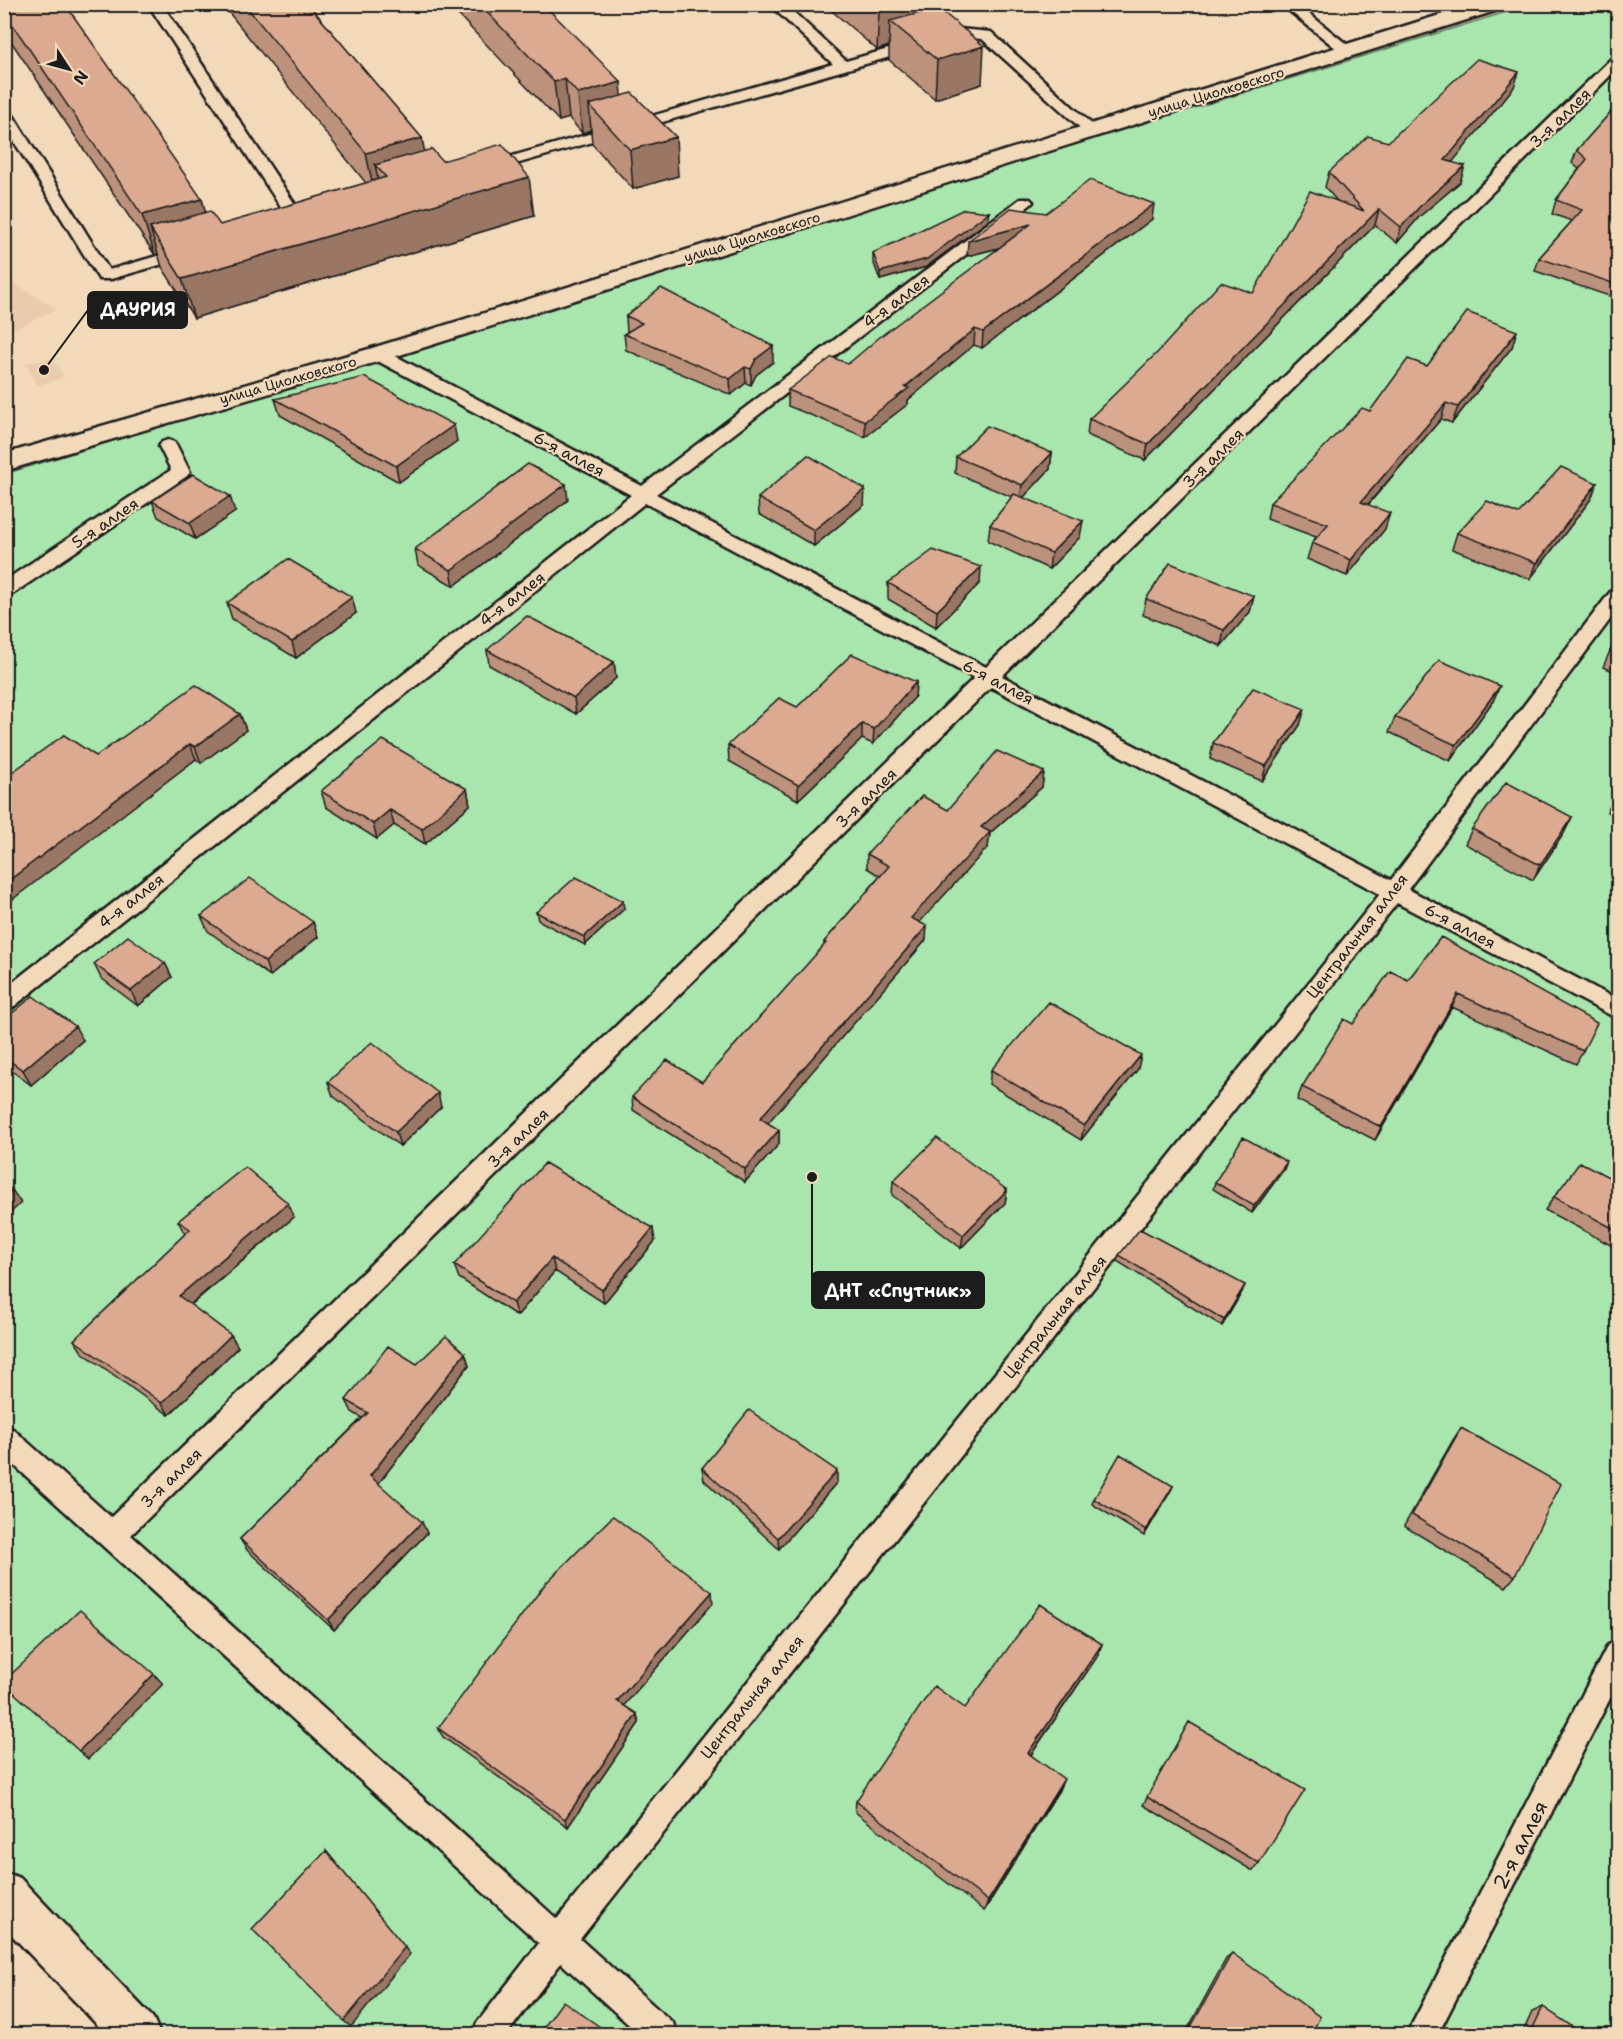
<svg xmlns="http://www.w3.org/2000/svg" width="1623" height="2039" font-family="'Shantell Sans',sans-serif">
	<rect width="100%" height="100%" fill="#f2d9ba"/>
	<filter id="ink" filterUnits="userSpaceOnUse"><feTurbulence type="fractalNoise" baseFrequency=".0167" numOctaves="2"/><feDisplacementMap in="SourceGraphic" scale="12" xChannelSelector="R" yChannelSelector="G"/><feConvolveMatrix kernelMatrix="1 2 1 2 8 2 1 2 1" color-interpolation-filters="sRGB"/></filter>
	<g filter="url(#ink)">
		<path fill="#ebcbad" d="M4 277H5L56 309 5 334Z
			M52 359 64 377 38 386 25 363Z"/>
		<path fill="#a8e6ae" stroke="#628165" stroke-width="1.5" d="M1529 5H1618V2034H152L5 1879V474Z"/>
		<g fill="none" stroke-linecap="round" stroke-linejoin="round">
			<defs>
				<path id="service" d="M148 4H162L306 221 304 224H292Z
					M769 4H785L846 61 959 29 991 32 1098 130 1091 134 1086 133 982 39 960 37 491 171H481L478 168 481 165 833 64Z
					M1281 4H1297L1355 51 1348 55 1343 54Z
					M1618 56V68L1002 676 1391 880 1611 591 1618 590V609L1408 889 1618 1000V1019L1397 903 580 1939 673 2023 677 2034H639L561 1963 507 2034H473L477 2023 539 1943 4 1456V1426L13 1429 111 1517 974 678 645 503 12 1008 4 1011V989L631 495 372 358 370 354 372 350H384L642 486 1020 199H1030L1033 202 1030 205 656 494 986 667 1613 57ZM991 687 1380 894 557 1919 131 1535Z
					M4 108 11 112 109 270 188 247 194 249 196 252 194 255 111 279H99L4 125Z
					M168 440 174 442 177 446 190 472 187 476 11 595 4 596V581L171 470 159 446 162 442Z
					M1618 1641V1683L1438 2034H1407L1608 1645Z"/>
				<path id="minor" d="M1475 4H1508L1505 8 387 359 4 471V454L369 349Z
					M4 1872 20 1878 153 2018 160 2034H106L4 1927Z"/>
			</defs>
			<use href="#service" stroke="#1c1c1c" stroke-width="5"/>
			<use href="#minor" stroke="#1c1c1c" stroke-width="5"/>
			<use href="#service" fill="#f2d9ba" fill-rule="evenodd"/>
			<use href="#minor" fill="#f2d9ba" fill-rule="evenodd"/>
		</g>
		<path fill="#bd927c" stroke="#1c1c1c" stroke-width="1.5" d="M4 4 202 199 205 212 220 225 366 183 222 4H308L422 138 424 151 534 216 194 318 162 267 158 254 155 255 4 31Z
			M448 4H543L622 96 678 176 633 189 592 144 591 130 582 133 569 118 559 121Z
			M824 4H926V11L982 84 935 99 889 60V46L877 50Z
			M1514 87 1452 162 1460 182 1419 217 1397 243 1375 225 1145 460 1087 435 1089 419 1253 293 1337 201 1325 187 1329 172 1388 142Z
			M1618 104V299L1535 271 1539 258 1572 221 1552 214 1556 200 1579 169 1572 163 1577 150Z
			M989 212 988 221 926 267 880 280 873 261V253Z
			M1046 213 1152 219 982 348 974 345 908 400V404L865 437 788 406V390L848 364 999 248 967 256Z
			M626 316 773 362 756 375 751 385 746 383 731 395 626 350 624 334 627 332Z
			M1512 347 1452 423 1441 419 1368 505 1385 529 1347 576 1307 559 1312 543 1316 537 1267 519 1270 503 1370 411 1427 366Z
			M275 399 457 441 399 482 280 415Z
			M1052 453 1050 469 1023 498 1080 537 1049 569 988 541 990 525 1012 497 955 473 956 457Z
			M1597 483 1591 499 1530 579 1452 549 1457 533 1518 514Z
			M758 498 864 505 814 546 759 514Z
			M568 500 454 586 418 565 415 549Z
			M152 501 235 512 195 539 158 517Z
			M888 583H980L936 627 888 599Z
			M1254 596 1250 612 1221 646 1143 615 1146 599Z
			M227 603 356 613 296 658 232 619Z
			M1618 637V673L1603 667 1610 651Z
			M487 650 614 662 616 678 576 714 489 665Z
			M916 682 915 697 873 744 862 739 798 800 729 761 728 745 797 707Z
			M1493 701 1450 761 1389 732 1395 717Z
			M240 714 246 730 201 763 196 759 4 904V778L96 756Z
			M1300 725 1262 781 1210 759 1213 743Z
			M1044 772 1042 787 990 833 988 847 919 922 926 940 767 1123 779 1130V1144L745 1182 633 1110 632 1097 702 1082 824 946V942L880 876 867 868V854L948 810Z
			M467 789 470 805 425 844 394 825 377 839 326 807 321 791Z
			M1618 791V817L1607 812Z
			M1572 817 1564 833 1533 880 1465 844 1472 829Z
			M624 909 585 945 538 920 536 912Z
			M201 916 313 922 318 937 270 976 208 931Z
			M1441 937 1583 1051 1576 1064 1452 1007 1375 1140 1297 1100 1302 1087 1408 980Z
			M165 963 172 977 138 1006 101 978 94 964Z
			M4 1020 83 1040 31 1085 4 1065Z
			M1138 1069 1081 1140 989 1084 991 1070Z
			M328 1082 441 1107 400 1146 333 1096Z
			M1284 1169 1252 1213 1213 1189 1215 1182Z
			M893 1181 1007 1190 1005 1203 961 1248 892 1195Z
			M1618 1182V1249L1545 1210 1554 1197Z
			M288 1203 294 1217 191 1305 231 1335 238 1347 169 1415 82 1352 74 1340 185 1234 178 1221Z
			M655 1241 604 1303 555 1271 517 1316 459 1278 454 1265Z
			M1119 1255 1245 1285 1242 1292 1222 1326 1117 1261Z
			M465 1353 469 1365 378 1484 427 1533 334 1630 247 1550 240 1539 362 1418 352 1412 346 1400 417 1364Z
			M1461 1428 1515 1576 1506 1587 1404 1526 1453 1440Z
			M702 1468 837 1482 779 1549 704 1480Z
			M1173 1486 1170 1492 1144 1536 1092 1504 1094 1499Z
			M713 1603 624 1705 639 1723 568 1827 443 1737 438 1728Z
			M1102 1644 1097 1657 1031 1755 1059 1790 984 1911 855 1812 856 1801 965 1708Z
			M1189 1722 1259 1863 1253 1871 1143 1805Z
			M1232 1953 1311 2034H1185L1226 1959Z
			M1543 2007 1583 2034H1522L1532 2012Z"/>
		<path fill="#9a7765" stroke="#1c1c1c" stroke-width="1.5" d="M904 4H926L925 36 890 21 889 46 877 50 879 11Z
			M984 46 982 84 935 99 937 60Z
			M1519 72 1514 87 1441 176 1445 160Z
			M565 79 569 118 559 121 554 82Z
			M621 82 624 121 589 105 591 130 582 133 578 94Z
			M676 137 678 176 633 189 630 150Z
			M422 138 429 177H386L375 165 380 190 374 192 366 153Z
			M1465 166 1460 182 1419 217 1397 243 1401 227 1424 202Z
			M529 177 534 216 194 318 182 279Z
			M202 199 212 238 150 228 158 254 155 255 142 215Z
			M1154 204 1152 219 982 348 983 332Z
			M1379 209 1375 225 1145 460 1148 444Z
			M989 212 988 221 926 267 880 280V272Z
			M1031 224 1029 240 967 256 968 241Z
			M975 329 974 345 908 400V404L865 437V421Z
			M1517 331 1512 347 1452 423 1458 407Z
			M773 346V362L756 375 751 385V369L756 359Z
			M745 367 746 383 731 395 730 379Z
			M1446 403 1441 419 1356 518 1361 502Z
			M454 425 457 441 399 482 396 466Z
			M1052 453 1050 469 1020 501 1022 485Z
			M1597 483 1591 499 1530 579 1537 563Z
			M566 484 568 500 454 586 451 570Z
			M865 489 864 505 814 546V530Z
			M230 496 235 512 195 539 190 523Z
			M1390 513 1385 529 1347 576 1351 560Z
			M1083 521 1080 537 1049 569 1051 553Z
			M981 567 980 583 936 627 937 611Z
			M1254 596 1250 612 1221 646 1224 630Z
			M352 597 356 613 296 658 292 642Z
			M614 662 616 678 576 714 574 698Z
			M916 682 915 697 873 744 874 729Z
			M1500 686 1493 701 1450 761 1456 745Z
			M1305 709 1300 725 1262 781 1266 766Z
			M240 714 246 730 201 763 195 747Z
			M862 724V739L798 800V785Z
			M190 744 196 759 5 905 4 884Z
			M1044 772 1042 787 990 833 988 847 910 933 911 918 981 827Z
			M467 789 470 805 425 844 422 829Z
			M390 810 394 825 377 839 373 824Z
			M1572 817 1564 833 1533 880 1540 865Z
			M623 901 624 909 585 945 584 937Z
			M313 922 318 937 270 976 265 962Z
			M927 926 926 940 760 1132V1118Z
			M165 963 172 977 138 1006 131 991Z
			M1458 994 1452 1007 1375 1140 1381 1127Z
			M75 1026 83 1040 31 1085 23 1070Z
			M1141 1055 1138 1069 1081 1140 1084 1126Z
			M438 1093 441 1107 400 1146 396 1132Z
			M779 1130V1144L745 1182V1169Z
			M1287 1162 1284 1169 1252 1213 1254 1206Z
			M12 1190 21 1203 4 1219V1197Z
			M1007 1190 1005 1203 961 1248 963 1235Z
			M288 1203 294 1217 186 1308 179 1296Z
			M653 1228 655 1241 604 1303 602 1290Z
			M552 1258 555 1271 517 1316 513 1303Z
			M1245 1285 1242 1292 1222 1326 1224 1320Z
			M231 1335 238 1347 169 1415 162 1403Z
			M465 1353 469 1365 375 1488 370 1476Z
			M837 1471V1482L779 1549 778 1538Z
			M1173 1486 1170 1492 1144 1536 1146 1530Z
			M422 1522 427 1533 334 1630 328 1620Z
			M712 1592 713 1603 620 1710 617 1701Z
			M1102 1644 1097 1657 1024 1765 1028 1753Z
			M154 1674 163 1684 88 1759 79 1751Z
			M637 1714 639 1723 568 1827 565 1819Z
			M1064 1779 1059 1790 984 1911 988 1901Z
			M326 1851 410 1954 351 2027 344 2021Z"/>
		<path fill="#dcaa90" stroke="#1c1c1c" stroke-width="1.5" d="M4 4H65L202 199 142 215 4 12Z
			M244 4H308L422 138 366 153Z
			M479 4H543L621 82 578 94 565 79 554 82Z
			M870 4H904L879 11Z
			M938 8 984 46 937 60 890 21Z
			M1477 59 1519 72 1445 160 1465 166 1424 202 1401 227 1379 209 1148 444 1089 419 1158 352 1221 282 1253 293 1310 191 1364 211 1329 172 1368 136 1388 142Z
			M632 93 676 137 630 150 589 105Z
			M1618 104V285L1539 258 1582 210 1556 200 1587 159 1577 150Z
			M502 144 529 177 182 279 150 228 210 211 220 225 386 177 375 165 432 149 442 161Z
			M1090 180 1154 204 983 332 975 329 905 387 909 388 865 421 788 390 832 357 848 364 881 336 1031 224 968 241 1011 208 1046 213Z
			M964 209 989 212 927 259 880 272 873 253Z
			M661 288 773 346 756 359 751 369 745 367 730 379 624 334 642 323 626 316Z
			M1467 312 1517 331 1458 407 1446 403 1361 502 1390 513 1351 560 1312 543 1328 524 1270 503 1362 408 1370 411 1408 359 1427 366Z
			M364 377 454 425 396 466 275 399Z
			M987 426 1052 453 1022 485 956 457Z
			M808 455 865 489 814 530 758 498Z
			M528 464 566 484 451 570 415 549Z
			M1561 467 1597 483 1537 563 1457 533 1487 501 1518 514Z
			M193 474 230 496 190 523 152 501Z
			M1014 494 1083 521 1051 553 990 525Z
			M933 550 981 567 937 611 888 583Z
			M288 559 352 597 292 642 227 603Z
			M1170 563 1254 596 1224 630 1146 599Z
			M527 616 614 662 574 698 487 650Z
			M1618 637V654L1610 651Z
			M852 654 916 682 874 729 862 724 798 785 728 745 779 698 797 707Z
			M1439 660 1500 686 1456 745 1395 717Z
			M196 685 240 714 195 747 190 744 4 884V778L64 735 96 756Z
			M1253 688 1305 709 1266 766 1213 743Z
			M383 740 467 789 422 829 390 810 373 824 321 791Z
			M997 751 1044 772 981 827 990 832 911 918 927 926 760 1118 779 1130 745 1169 632 1097 667 1060 702 1082 826 943 824 942 889 866 867 854 922 796 948 810Z
			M1506 782 1572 817 1540 865 1472 829Z
			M1618 791V798L1615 796Z
			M576 877 623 901 584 937 536 912Z
			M250 878 313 922 265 962 201 916Z
			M128 936 165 963 131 991 94 964Z
			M1441 937 1597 1023 1583 1051 1458 994 1381 1127 1302 1087 1344 1019 1353 1024 1390 971 1408 980Z
			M33 996 75 1026 23 1070 4 1057V1020Z
			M1049 1002 1141 1055 1084 1126 991 1070Z
			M372 1042 438 1093 396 1132 328 1082Z
			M1243 1137 1287 1162 1254 1206 1215 1182Z
			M937 1138 1007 1190 963 1235 893 1181Z
			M1580 1162 1618 1182V1231L1554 1197Z
			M545 1163 653 1228 602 1290 552 1258 513 1303 454 1265Z
			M245 1167 288 1203 179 1296 231 1335 162 1403 74 1340 190 1229 178 1221Z
			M4 1184 12 1190 4 1197Z
			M1140 1229 1245 1285 1224 1320 1119 1255Z
			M446 1336 465 1353 370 1476 422 1522 328 1620 240 1539 368 1413 346 1400 388 1346 417 1364Z
			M749 1410 837 1471 778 1538 702 1468Z
			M1461 1428 1561 1484 1515 1576 1412 1515Z
			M1120 1454 1173 1486 1146 1530 1094 1499Z
			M613 1516 712 1592 617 1701 637 1714 565 1819 438 1728 545 1584Z
			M1040 1604 1102 1644 1028 1753 1064 1779 988 1901 856 1801 934 1686 965 1708Z
			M80 1610 154 1674 79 1751 4 1684V1681Z
			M1189 1722 1305 1790 1259 1863 1147 1797Z
			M326 1851 405 1947 344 2021 252 1929Z
			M1232 1953 1320 2017 1311 2034H1187Z
			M563 2001 610 2034H539Z
			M1543 2007 1583 2034H1530Z"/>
	</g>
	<g text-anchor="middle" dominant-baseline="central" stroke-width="4.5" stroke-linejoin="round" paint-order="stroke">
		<g font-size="14" fill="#1c1c1c" stroke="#f2d9ba">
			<text transform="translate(1216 92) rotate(-17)">улица Циолковского</text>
			<text transform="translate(752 237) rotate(-17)">улица Циолковского</text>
			<text transform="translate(288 380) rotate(-16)">улица Циолковского</text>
		</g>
		<g font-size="16" fill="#1c1c1c" stroke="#f2d9ba">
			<text transform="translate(1560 118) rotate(-44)">3-я аллея</text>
			<text transform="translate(896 301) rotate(-37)">4-я аллея</text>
			<text transform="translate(569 454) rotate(28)">6-я аллея</text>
			<text transform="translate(1213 458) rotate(-44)">3-я аллея</text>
			<text transform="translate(105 523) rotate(-34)">5-я аллея</text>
			<text transform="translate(512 599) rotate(-38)">4-я аллея</text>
			<text transform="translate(998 682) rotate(28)">6-я аллея</text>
			<text transform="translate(866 798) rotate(-44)">3-я аллея</text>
			<text transform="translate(131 901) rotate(-38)">4-я аллея</text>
			<text transform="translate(1460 926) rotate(28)">6-я аллея</text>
			<text transform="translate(1357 936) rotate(-52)">Центральная аллея</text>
			<text transform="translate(518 1138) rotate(-44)">3-я аллея</text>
			<text transform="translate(1055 1317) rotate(-51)">Центральная аллея</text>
			<text transform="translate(171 1478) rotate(-44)">3-я аллея</text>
			<text transform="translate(752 1697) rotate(-51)">Центральная аллея</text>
		</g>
		<g font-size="20" fill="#1c1c1c" stroke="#f2d9ba">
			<text transform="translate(1520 1845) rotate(-63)">2-я аллея</text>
		</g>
	</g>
	<path fill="none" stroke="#1c1c1c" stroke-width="2" d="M44 370L88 310M812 1177L812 1290"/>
	<g fill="#1c1c1c" stroke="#f2d9ba" stroke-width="2">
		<circle cx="44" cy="370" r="6"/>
		<circle cx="812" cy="1177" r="6"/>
	</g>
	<g fill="#1c1c1c" stroke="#1c1c1c" stroke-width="2">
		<rect x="88" y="292" width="99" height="36" rx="6"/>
		<rect x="812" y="1272" width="172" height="36" rx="6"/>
	</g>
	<g font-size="18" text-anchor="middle" font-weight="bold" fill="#fff">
		<text x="138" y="316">ДАУРИЯ</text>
		<text x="898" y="1297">ДНТ «Спутник»</text>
	</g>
	<rect width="1623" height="2039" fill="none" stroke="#f2d9ba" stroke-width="24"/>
	<rect x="12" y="12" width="1599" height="2015" fill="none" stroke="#1c1c1c" stroke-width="2" filter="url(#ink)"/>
	<g transform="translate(69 69) rotate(126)" stroke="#f2d9ba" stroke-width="4.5" paint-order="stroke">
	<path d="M0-4.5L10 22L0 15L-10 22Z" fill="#1c1c1c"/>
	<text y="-9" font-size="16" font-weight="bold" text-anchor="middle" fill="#1c1c1c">N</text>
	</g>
</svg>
